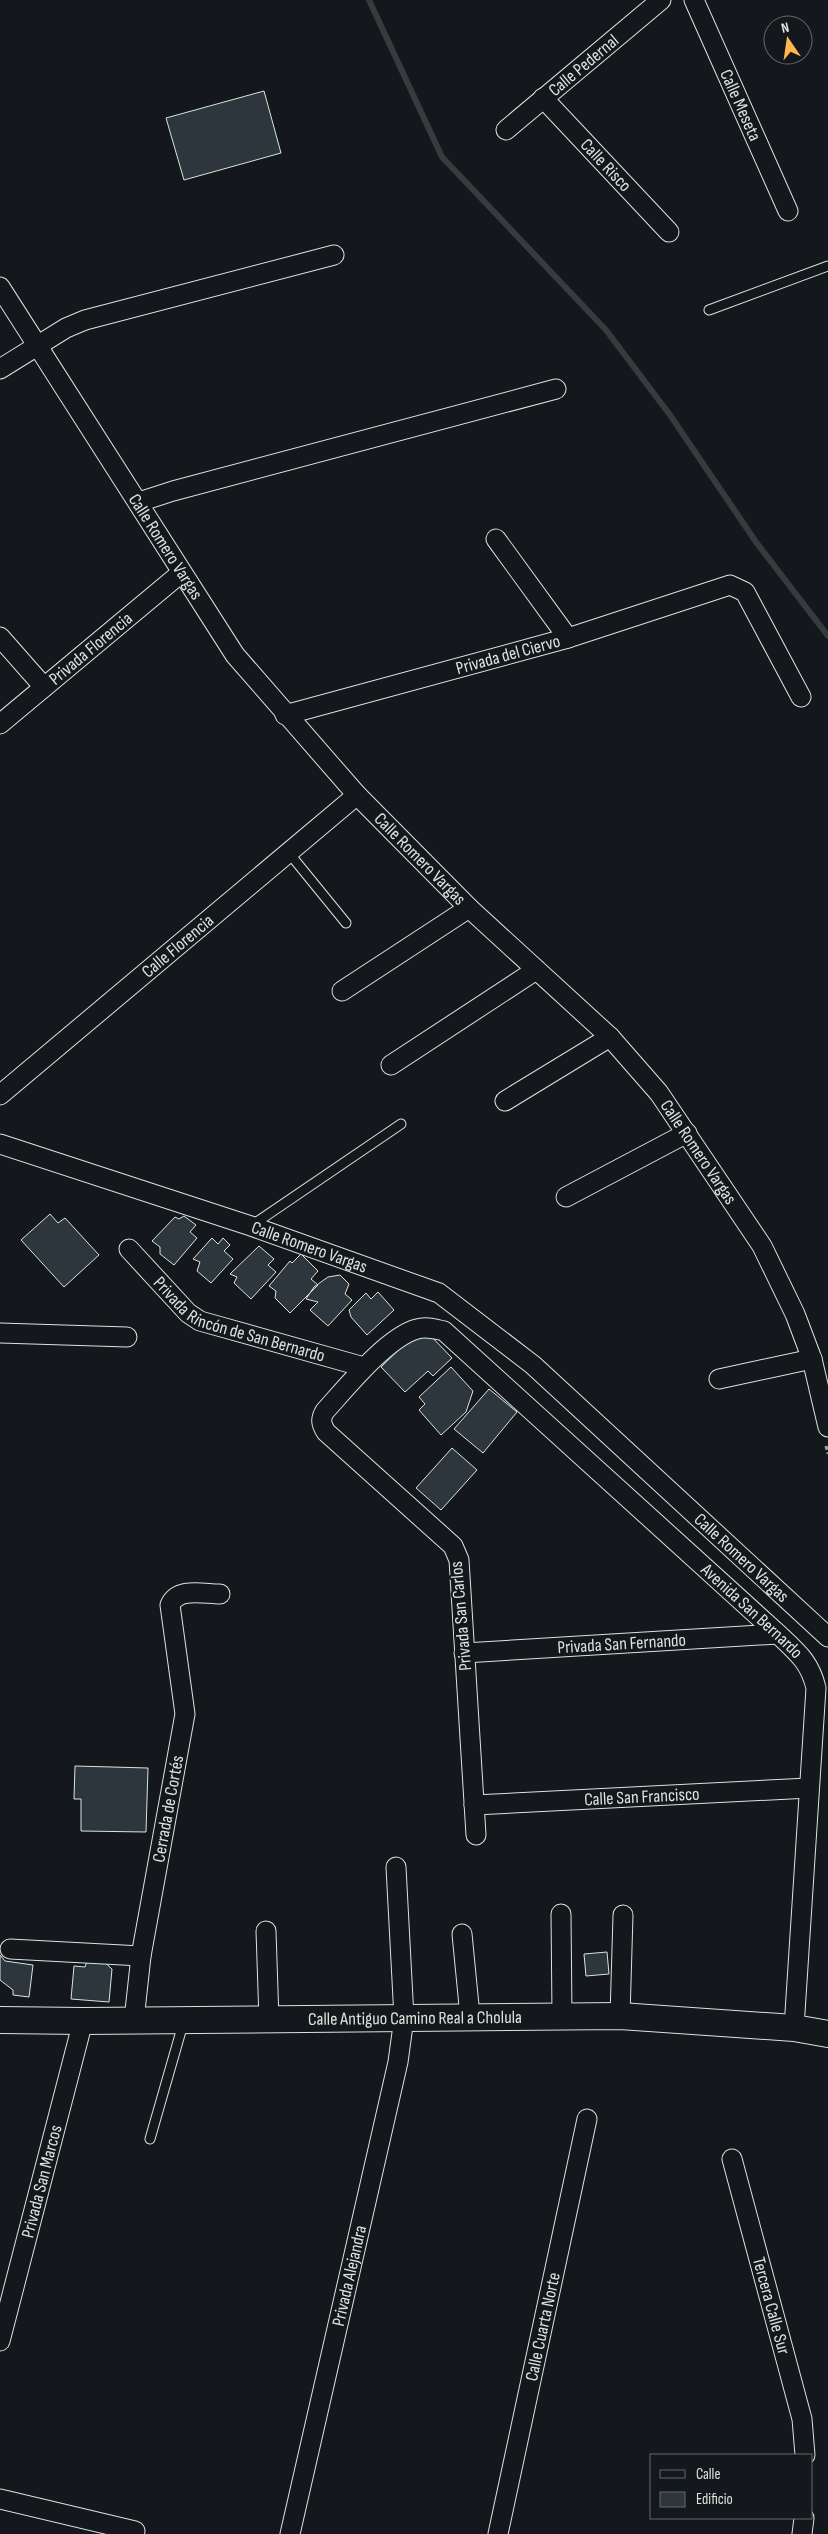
<svg xmlns="http://www.w3.org/2000/svg" width="828" height="2534" font-family="'Sofia Sans Condensed',sans-serif">
	<rect width="100%" height="100%" fill="#14181c"/>
	<g fill="none" stroke-linecap="round" stroke-linejoin="round">
		<path stroke="#363b3e" stroke-width="6" d="M369 0 442 157 606 330 670 415 756 542 828 636"/>
	</g>
	<path fill="#2c363c" stroke="#d8e6dc" d="M264 91 281 153 184 180 166 118Z
		M50 1214 58 1223 65 1218 99 1255 64 1287 21 1240Z
		M184 1216 196 1225 190 1232 197 1238 174 1265 160 1254V1247L152 1241 175 1217 179 1219Z
		M212 1238 218 1244 223 1238 230 1245 224 1251 233 1259 211 1283 197 1271 200 1262 193 1259Z
		M259 1246 274 1259 268 1265 276 1272 251 1299 234 1283 237 1277 230 1274Z
		M301 1254 318 1271 311 1279 318 1285 290 1313 275 1298 276 1291 269 1286 290 1261 292 1263Z
		M340 1275 349 1284 345 1294 352 1300 328 1326 310 1310 318 1302 306 1299 314 1287 328 1277Z
		M378 1292 394 1310 367 1335 351 1317 349 1310 366 1293 371 1299Z
		M417 1332 428 1333 452 1358 433 1376 428 1371 405 1392 381 1367Z
		M451 1367 473 1391 466 1412 441 1435 419 1410 425 1404 419 1397Z
		M489 1389 517 1412 483 1453 454 1429Z
		M452 1448 477 1470 441 1510 416 1488Z
		M75 1766 148 1768 146 1832 81 1831V1799H74Z
		M607 1952 609 1974 586 1976 584 1954Z
		M0 1955 5 1961 33 1965 29 1997 13 1995V1990L0 1980Z
		M88 1958 101 1959 112 1969 109 2002 71 1999 74 1966 85 1967Z"/>
	<g fill="none" stroke-linecap="round" stroke-linejoin="round">
		<defs>
			<path id="service" d="M709 310 828 266
				M289 853 346 923
				M251 1226 401 1124
				M150 2139 183 2024"/>
			<g id="minor">
				<path id="s1" d="M694 0 788 211"/>
				<path id="s2" d="M543 98 669 232"/>
				<path id="s3" d="M506 130 661 0"/>
				<path id="s4" d="M0 287 235 655 357 795 469 908 610 1037 659 1093 762 1246 795 1314 812 1359 828 1427"/>
				<path d="M0 369 66 328 85 320 334 255"/>
				<path d="M139 502 173 491 556 389"/>
				<path d="M496 539 568 638"/>
				<path d="M0 637 44 687"/>
				<path id="s5" d="M285 715 568 638 730 585 745 592 801 697"/>
				<path id="s6" d="M0 724 181 573"/>
				<path d="M342 991 469 908"/>
				<path d="M391 1065 536 970"/>
				<path id="s7" d="M0 1095 357 795"/>
				<path d="M505 1101 610 1037"/>
				<path id="s8" d="M0 1144 251 1226 439 1293 533 1365 828 1637"/>
				<path d="M566 1197 687 1133"/>
				<path id="s9" d="M129 1249 188 1313 200 1321 364 1367"/>
				<path d="M0 1333 127 1337"/>
				<path d="M719 1379 812 1359"/>
				<path id="s10" d="M464 1653 778 1634"/>
				<path id="s11" d="M474 1805 809 1788"/>
				<path id="s12" d="M476 1835 459 1560 453 1546 326 1432C321 1424 320 1419 325 1411 346 1388 387 1337 417 1329 426 1326 435 1329 444 1331L778 1634C797 1652 810 1662 816 1688L794 2028"/>
				<path d="M561 1914 562 2015"/>
				<path d="M266 1931 269 2020"/>
				<path d="M462 1934 470 2016"/>
				<path d="M10 1949 141 1956"/>
				<path d="M620 2016 623 1915"/>
				<path id="s13" d="M134 2020 141 1956 185 1714 170 1605C178 1587 203 1594 220 1594"/>
				<path id="s14" d="M732 2159 802 2419 805 2455"/>
				<path id="s15" d="M0 2341 83 2021"/>
				<path d="M0 2499 135 2531"/>
				<path id="s16" d="M290 2534 398 2062 404 2018 396 1867"/>
				<path id="s17" d="M498 2534 587 2119"/>
				<path d="M802 2534 804 2518"/>
			</g>
			<g id="secondary">
				<path id="s18" d="M0 2020 83 2021 620 2016 794 2028 828 2034"/>
			</g>
		</defs>
		<use href="#service" stroke="#d8e6dc" stroke-width="11"/>
		<use href="#minor" stroke="#d8e6dc" stroke-width="21"/>
		<use href="#secondary" stroke="#d8e6dc" stroke-width="28"/>
		<path stroke="#9da8a2" stroke-width="3" stroke-dasharray="4 2.5" stroke-linecap="butt" d="M826 1446 828 1454"/>
		<use href="#service" stroke="#14181c" stroke-width="9"/>
		<use href="#minor" stroke="#14181c" stroke-width="19"/>
		<use href="#secondary" stroke="#14181c" stroke-width="26"/>
	</g>
	<g text-anchor="middle" dominant-baseline="central" stroke-width="4" stroke-linejoin="round" paint-order="stroke">
		<g font-size="18" fill="#d8e6dc" stroke="#14181c">
			<text stroke="none"><textPath href="#s3" startOffset="101">Calle Pedernal</textPath></text>
			<text stroke="none"><textPath href="#s1" startOffset="115">Calle Meseta</textPath></text>
			<text stroke="none"><textPath href="#s2" startOffset="92">Calle Risco</textPath></text>
			<text stroke="none"><textPath href="#s4" startOffset="308">Calle Romero Vargas</textPath></text>
			<text stroke="none"><textPath href="#s6" startOffset="118">Privada Florencia</textPath></text>
			<text stroke="none"><textPath href="#s5" startOffset="231">Privada del Ciervo</textPath></text>
			<text stroke="none"><textPath href="#s4" startOffset="712">Calle Romero Vargas</textPath></text>
			<text stroke="none"><textPath href="#s7" startOffset="232">Calle Florencia</textPath></text>
			<text stroke="none"><textPath href="#s4" startOffset="1118">Calle Romero Vargas</textPath></text>
			<text stroke="none"><textPath href="#s8" startOffset="326">Calle Romero Vargas</textPath></text>
			<text stroke="none"><textPath href="#s9" startOffset="136">Privada Rincón de San Bernardo</textPath></text>
			<text stroke="none"><textPath href="#s8" startOffset="866">Calle Romero Vargas</textPath></text>
			<text stroke="none"><textPath href="#s12" startOffset="1052">Avenida San Bernardo</textPath></text>
			<text transform="translate(461 1616) rotate(-95)">Privada San Carlos</text>
			<text stroke="none"><textPath href="#s10" startOffset="158">Privada San Fernando</textPath></text>
			<text stroke="none"><textPath href="#s11" startOffset="168">Calle San Francisco</textPath></text>
			<text stroke="none"><textPath href="#s13" startOffset="214">Cerrada de Cortés</textPath></text>
			<text stroke="none"><textPath href="#s18" startOffset="415">Calle Antiguo Camino Real a Cholula</textPath></text>
			<text stroke="none"><textPath href="#s15" startOffset="165">Privada San Marcos</textPath></text>
			<text stroke="none"><textPath href="#s16" startOffset="265">Privada Alejandra</textPath></text>
			<text stroke="none"><textPath href="#s14" startOffset="152">Tercera Calle Sur</textPath></text>
			<text stroke="none"><textPath href="#s17" startOffset="212">Calle Cuarta Norte</textPath></text>
		</g>
	</g>
	<rect x="650" y="2454" width="162" height="65" fill="#14181c" stroke="#626a69"/>
	<rect x="660" y="2470" width="25" height="8" fill="#14181c" stroke="#626a69"/>
	<text x="696" y="2479" font-size="15" fill="#d8e6dc">Calle</text>
	<rect x="660" y="2492" width="25" height="15" fill="#2c363c" stroke="#626a69"/>
	<text x="696" y="2504" font-size="15" fill="#d8e6dc">Edificio</text>
	<g transform="translate(788 40) rotate(347)"><circle r="24" fill="#14181c" stroke="#626a69"/>
	<path d="M0-4L9 19L0 12L-9 19Z" fill="#ffb74d"/>
	<text y="-8" font-size="14" font-weight="bold" text-anchor="middle" fill="#d8e6dc">N</text>
	</g>
</svg>
